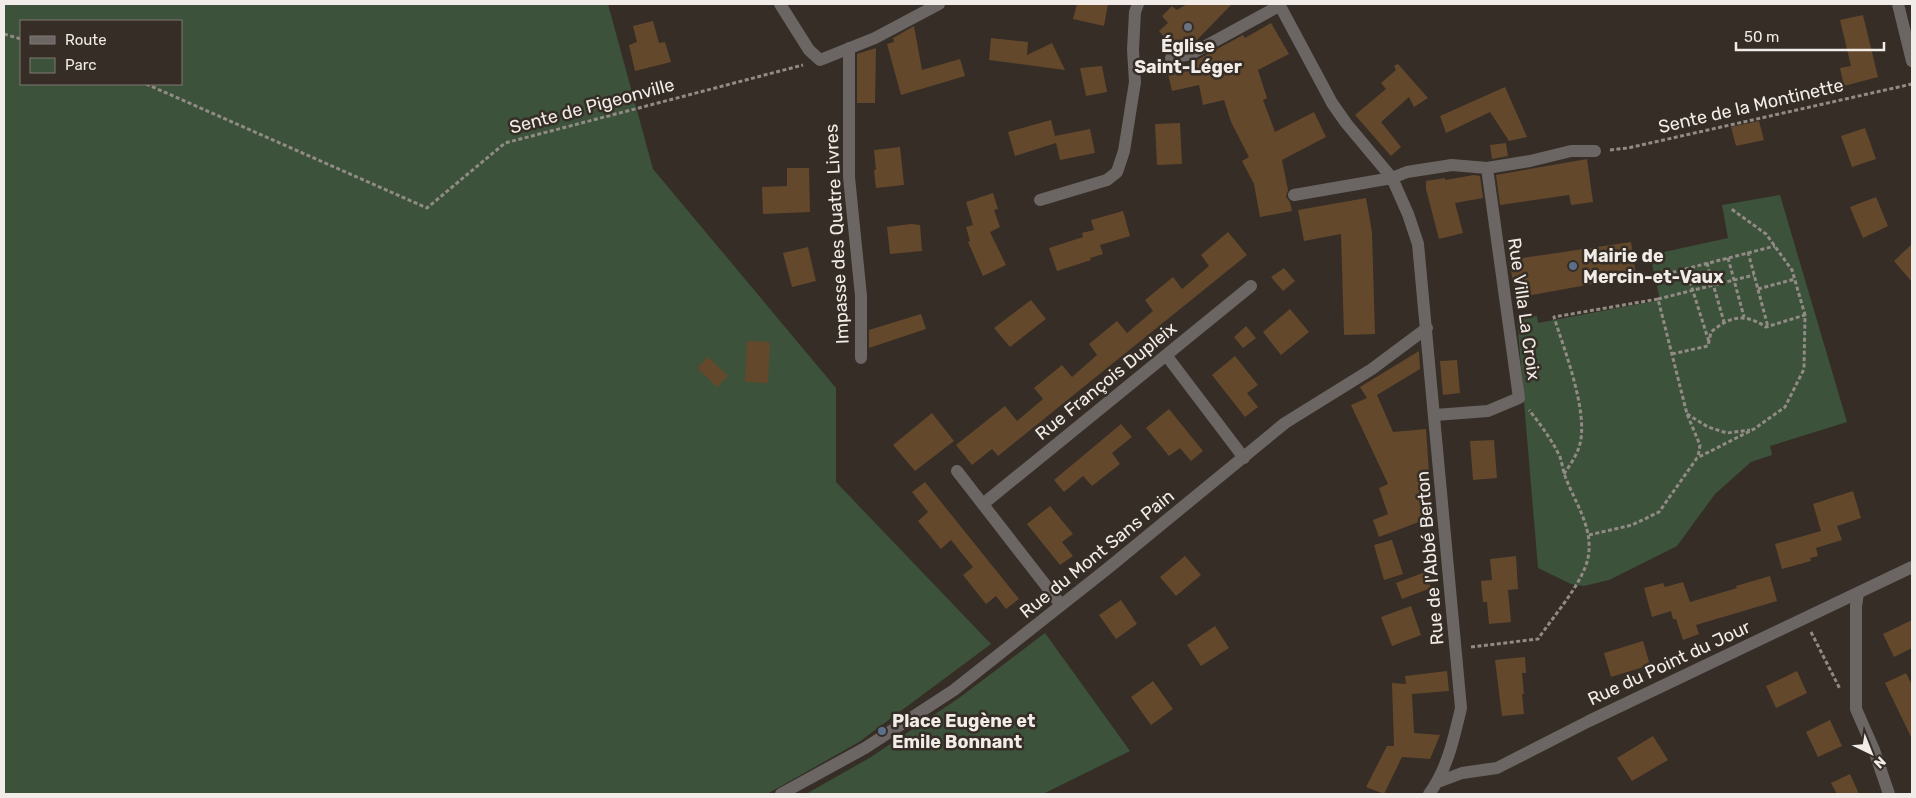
<svg xmlns="http://www.w3.org/2000/svg" width="1916" height="798" font-family="Rubik,sans-serif">
	<rect width="100%" height="100%" fill="#352d26"/>
	<path fill="#3c523b" fill-rule="evenodd" d="M4 4H608L653 169 836 388V482L991 644 859 742 767 794H4ZM21 21H181V84H21Z
		M1780 195 1847 422 1770 446 1772 455 1751 462 1715 494 1677 546 1609 580 1584 586 1571 584 1538 568 1517 319 1537 316 1538 323 1660 300 1650 255 1728 238 1722 205Z
		M1045 633 1130 751 1043 794H806L871 757 959 698Z"/>
	<path fill="#64482c" d="M1077 4H1108L1104 26 1073 19Z
		M1187 4H1232L1194 43 1175 49 1159 31 1168 23 1162 16 1172 6 1177 10Z
		M1863 15 1878 77 1844 86 1840 68 1851 66 1840 20Z
		M653 21 659 43 665 42 671 62 635 71 629 45 637 42 633 26Z
		M1271 23 1289 54 1258 70 1267 98 1263 100 1275 132 1314 112 1326 137 1282 160 1288 190 1286 197 1290 202 1292 211 1260 217 1254 184 1242 161 1249 157 1231 122 1224 100 1203 105 1199 85 1172 91 1167 70 1189 64 1188 63 1195 61 1243 35 1245 38Z
		M914 26 922 70 960 59 965 76 901 95 887 44 894 42 893 38Z
		M991 38 1028 42 1027 55 1052 43 1065 70 989 60Z
		M876 48 875 103H857V54Z
		M1398 64 1428 98 1414 107 1409 97 1381 122 1401 147 1391 156 1355 115 1386 89 1381 83 1396 70 1394 66Z
		M1102 66 1107 92 1086 96 1080 68Z
		M1505 87 1527 137 1509 141 1490 112 1446 133 1440 116Z
		M1051 120 1055 136 1090 129 1095 153 1060 160 1056 143 1015 156 1008 132Z
		M1759 121 1764 140 1736 146 1731 127Z
		M1180 123 1182 164 1157 165 1155 124Z
		M1865 128 1876 159 1852 167 1841 136Z
		M1506 143 1508 156 1492 159 1490 145Z
		M900 147 904 185 876 188 874 170H876L874 150Z
		M1587 159 1593 202 1571 205 1569 195 1500 205 1496 175Z
		M787 168H809L810 212 763 214 762 187 787 186Z
		M1474 175 1480 176 1483 198 1455 203 1463 233 1439 239 1426 189V181L1445 178V180Z
		M993 193 998 209 994 210 1000 227 990 232 1006 265 983 276 968 242 970 241 966 227 973 225 966 202Z
		M1876 197 1888 226 1863 238 1850 207Z
		M1366 198 1372 232 1375 334 1344 335 1341 234 1304 241 1298 210Z
		M1123 211 1130 236 1100 245 1103 254 1090 258 1091 260 1057 271 1049 248 1083 237 1082 233 1094 230 1091 220Z
		M911 224 920 225 922 251 890 254 887 227Z
		M1228 232 1247 255 998 456 992 449 972 465 956 445 1005 406 1017 421 1043 399 1034 388 1062 365 1072 377 1097 355 1089 344 1117 321 1127 333 1153 311 1145 300 1173 277 1182 289 1209 266 1201 255Z
		M1631 242 1636 276 1516 298 1509 260Z
		M1912 244V282L1894 261Z
		M808 247 816 281 792 287 783 253Z
		M1284 268 1295 281 1283 291 1271 277Z
		M1031 300 1046 319 1010 347 994 328Z
		M1290 309 1309 332 1281 355 1263 332Z
		M921 314 926 329 869 348V330Z
		M1246 326 1256 338 1243 348 1234 337Z
		M747 341 770 342 768 383 745 382Z
		M1419 351 1420 369 1377 395 1393 432 1426 429 1432 517 1379 537 1373 520 1388 514 1379 488 1388 484 1351 405 1367 398 1360 387Z
		M1235 356 1258 385 1247 393 1258 407 1245 417 1212 375Z
		M708 357 728 376 717 387 697 368Z
		M1457 360 1460 393 1443 395 1440 361Z
		M1169 409 1203 451 1191 461 1180 448 1169 456 1146 428Z
		M932 413 954 441 915 471 893 445Z
		M1121 424 1132 437 1112 453 1120 464 1092 486 1083 476 1064 492 1054 480Z
		M1494 440 1497 478 1473 480 1470 441Z
		M925 482 1019 599 1006 609 996 596 986 604 963 575 973 567 951 540 941 549 918 521 928 512 912 492Z
		M1853 491 1861 518 1837 526 1842 540 1816 548 1818 556 1810 558 1811 561 1782 569 1775 544 1821 531 1813 504Z
		M1050 506 1073 534 1062 542 1073 556 1060 565 1027 524Z
		M1392 540 1403 574 1384 580 1374 545Z
		M1185 556 1201 575 1176 596 1160 577Z
		M1516 556 1518 589 1508 590 1511 622 1489 624 1487 602H1483L1481 581 1492 580 1490 559Z
		M1425 572 1431 588 1402 599 1396 583Z
		M1770 576 1777 601 1696 625 1699 634 1683 640 1676 619H1673L1671 611 1652 617 1644 588 1663 583 1665 587 1683 582 1690 602 1737 588 1736 586Z
		M1121 600 1137 624 1116 639 1099 615Z
		M1411 606 1421 635 1392 646 1381 617Z
		M1912 620V648L1894 657 1883 634Z
		M1215 626 1229 648 1201 666 1187 645Z
		M1643 641 1650 665 1611 677 1604 653Z
		M1525 657 1526 673H1522L1524 694H1522L1524 714 1502 716 1495 660Z
		M1447 671 1449 691 1412 694 1414 733 1440 735 1430 759 1402 757 1384 794 1366 787 1387 746H1394L1392 683 1406 684 1405 676Z
		M1797 671 1807 693 1776 708 1766 686Z
		M1906 673 1912 685V739L1885 683Z
		M1153 681 1173 709 1151 725 1131 697Z
		M1830 720 1842 746 1818 757 1806 732Z
		M1653 736 1668 760 1632 781 1617 758Z
		M1850 774 1859 794H1837L1831 783Z"/>
	<g fill="none" stroke-linecap="round" stroke-linejoin="round">
		<path stroke="#928b85" stroke-width="3" stroke-dasharray="4 2.5" stroke-linecap="butt" d="M4 34 21 39
			M146 84 427 208 505 143 803 65
			M1610 150 1628 148 1912 84
			M1748 252 1768 327
			M1728 258 1744 317
			M1707 263 1724 322
			M1686 269 1709 342
			M1666 274 1775 246
			M1758 289 1795 279
			M1658 299 1754 275
			M1672 354 1708 346 1711 332C1730 316 1745 313 1766 327L1805 315
			M1687 414 1708 427 1727 433 1750 430
			M1564 474C1569 466 1576 457 1579 447 1590 415 1564 349 1554 317L1658 299 1687 414 1700 445 1698 457
			M1589 535 1632 525 1659 512 1697 458 1754 429 1785 407 1804 369 1805 315 1792 270 1766 234 1730 208
			M1811 632 1840 689
			M1471 647 1538 639C1552 618 1583 583 1588 558 1594 528 1575 503 1565 476 1563 470 1562 463 1560 457 1552 440 1541 425 1529 410"/>
		<path stroke="#6b6664" stroke-width="12" d="M780 4 809 50 820 60 875 38 939 4
			M1279 4 1332 103 1346 123 1392 178 1408 214 1418 244 1461 708C1454 738 1447 770 1429 794
			M1898 4 1912 61
			M849 48V177L861 296V358
			M1171 58 1191 54 1279 6
			M1294 195 1392 178 1407 172 1452 165 1487 168 1530 161 1571 151H1595
			M1040 200 1107 180 1117 172 1124 151 1135 82 1133 50 1135 12 1138 4
			M1166 355 1244 458
			M1435 415 1488 411 1519 398 1487 168
			M957 471 1061 605
			M983 504 1251 286
			M1858 593 1856 606V709L1874 750 1889 794
			M1438 782 1462 773 1497 768 1589 721 1912 567
			M781 794 865 748 954 690 1107 569 1285 423 1372 369 1427 328"/>
	</g>
	<circle fill="#6b7280" stroke="#352d26" stroke-width="2" cx="1188" cy="27" r="5"/>
	<g fill="#5c6f8a" stroke="#352d26" stroke-width="2">
		<circle cx="1573" cy="266" r="5"/>
		<circle cx="882" cy="731" r="5"/>
	</g>
	<g text-anchor="middle" dominant-baseline="central" stroke-width="5" stroke-linejoin="round" paint-order="stroke">
		<g font-size="18" font-weight="bold" fill="#f1ece7" stroke="#352d26" text-anchor="start">
			<text x="1188" y="46" text-anchor="middle">Église<tspan x="1188" dy="21">Saint-Léger</tspan></text>
			<text x="1583" y="256">Mairie de<tspan x="1583" dy="21">Mercin-et-Vaux</tspan></text>
			<text x="892" y="721">Place Eugène et<tspan x="892" dy="21">Emile Bonnant</tspan></text>
		</g>
		<g font-size="18" fill="#f1ece7" stroke="#352d26">
			<text transform="translate(592 106) rotate(-15)">Sente de Pigeonville</text>
			<text transform="translate(1751 106) rotate(-13)">Sente de la Montinette</text>
			<text transform="translate(837 234) rotate(-93)">Impasse des Quatre Livres</text>
			<text transform="translate(1524 309) rotate(82)">Rue Villa La Croix</text>
			<text transform="translate(1106 381) rotate(-39)">Rue François Dupleix</text>
			<text transform="translate(1097 554) rotate(-39)">Rue du Mont Sans Pain</text>
			<text transform="translate(1430 558) rotate(-95)">Rue de l'Abbé Berton</text>
			<text transform="translate(1669 663) rotate(-25)">Rue du Point du Jour</text>
		</g>
	</g>
	<rect width="1916" height="798" fill="none" stroke="#f1ece7" stroke-width="10"/>
	<rect x="20" y="20" width="162" height="65" fill="#352d26" stroke="#807973"/>
	<rect x="30" y="36" width="25" height="8" fill="#6b6664" stroke="#807973"/>
	<text x="65" y="45" font-size="15" fill="#f1ece7">Route</text>
	<rect x="30" y="58" width="25" height="15" fill="#3c523b" stroke="#807973"/>
	<text x="65" y="70" font-size="15" fill="#f1ece7">Parc</text>
	<g transform="translate(1871 753) rotate(137)" stroke="#352d26" stroke-width="4" paint-order="stroke">
	<path d="M0-4L9 19L0 12L-9 19Z" fill="#f1ece7"/>
	<text y="-8" font-size="14" font-weight="bold" text-anchor="middle" fill="#f1ece7">N</text>
	</g>
	<path d="M1736 42v8h148v-8" fill="none" stroke="#f1ece7" stroke-width="2.5"/>
	<text x="1744" y="42" font-size="15" fill="#f1ece7" stroke="#352d26" stroke-width="4" paint-order="stroke">50 m</text>
</svg>
